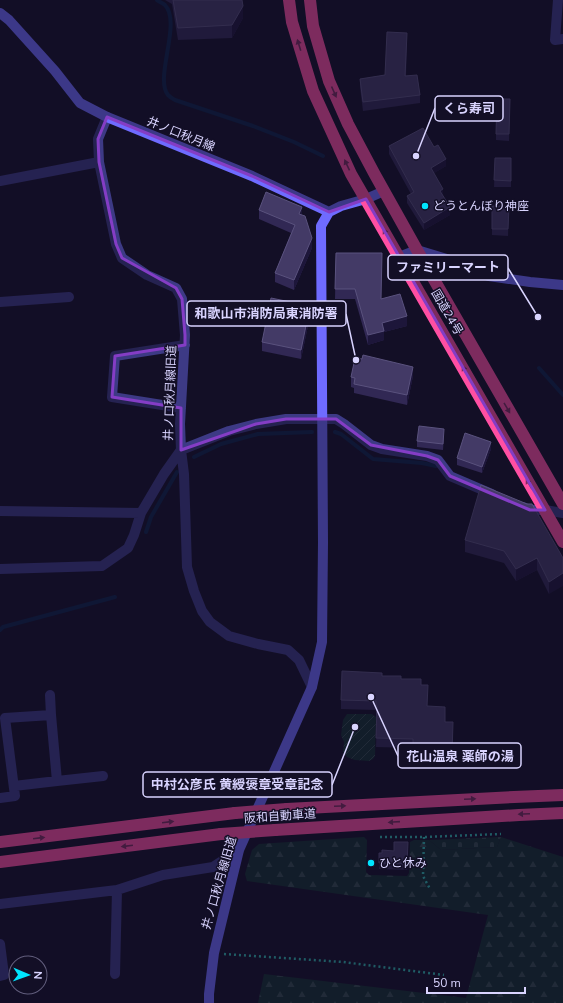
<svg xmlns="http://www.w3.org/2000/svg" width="563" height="1003" font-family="'Nunito Sans','Noto Sans JP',sans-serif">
	<defs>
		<pattern id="forest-firs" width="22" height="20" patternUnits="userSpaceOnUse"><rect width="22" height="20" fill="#12302f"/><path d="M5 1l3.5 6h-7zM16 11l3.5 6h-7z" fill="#344d4e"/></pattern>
		<pattern id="cemetery-stones" width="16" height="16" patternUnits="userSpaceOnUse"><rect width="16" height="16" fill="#12302f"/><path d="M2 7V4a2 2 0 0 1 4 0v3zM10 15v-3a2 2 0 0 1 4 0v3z" fill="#344d4e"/></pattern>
		<pattern id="garden-furrows" width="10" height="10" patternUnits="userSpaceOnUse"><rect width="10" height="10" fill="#12302f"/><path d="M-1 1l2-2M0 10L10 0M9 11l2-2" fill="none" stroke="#344d4e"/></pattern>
	</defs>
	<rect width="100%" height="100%" fill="#130f26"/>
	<path fill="url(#forest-firs)" d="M364 837 367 840 366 872 369 875 407 876 409 873 410 842 414 840H429L441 850 497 847 501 837 563 857V1003H258L264 974 466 998 488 915 247 881 245 874 252 850 259 844Z"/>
	<path fill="url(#cemetery-stones)" d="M501 837 497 847 441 850 429 840Z"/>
	<path fill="url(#garden-furrows)" d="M347 714H372L376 717 375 756 373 759 369 761 355 760 347 757 343 752 344 742 341 735 343 720Z"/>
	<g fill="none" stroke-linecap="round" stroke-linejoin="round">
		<path stroke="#0c2248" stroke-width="4" d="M157 0C159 2 163 3 165 5 182 23 154 78 168 95 170 97 173 99 175 100L253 126 294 142 323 156
			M539 368 563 395
			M335 432 341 434 373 459 422 463 436 466
			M194 457 221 444 258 434 312 432
			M146 532 151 517 177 472
			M0 630 3 627 115 597"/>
		<path stroke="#2fb8b0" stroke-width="2.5" stroke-dasharray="2 3" stroke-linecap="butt" d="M380 837H424L501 834
			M424 837 423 876 430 889
			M224 954 343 962 444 975"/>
		<path stroke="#3d3a85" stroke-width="10" d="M558 0 555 40 563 39
			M107 117 98 139 99 162 116 244 122 258 147 275 176 288 182 299 185 335 180 424 181 450 184 474 187 567 194 591 202 611 210 622 229 636 258 644 288 650 299 660 312 687
			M0 181 99 162
			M0 302 69 297
			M181 408 112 397 115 356 185 345
			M523 507 530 510H545L563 513
			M0 511 141 513
			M0 569 102 566 128 548 134 535 141 513 164 474 181 450 229 431 256 424 286 419H336L344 424 371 445 382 449 427 456 438 460 450 476 492 494
			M50 695 51 715
			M57 781 103 776
			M0 798 15 796 5 718 51 715 57 781 14 786
			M0 904 117 890 163 875 213 867 239 850
			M0 944 4 975 0 976
			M115 974 117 890"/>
		<path stroke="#6f6bff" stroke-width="10" d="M0 13 9 20 55 71 80 103 107 117 252 176 329 212
			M329 212 341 206 366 199 384 191
			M399 257 417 250 450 260 489 276 530 282 563 285
			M209 1003V994L214 953 239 850 312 687 322 642 323 542 321 226 329 212"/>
		<path stroke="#ff4fa3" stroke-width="12" d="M289 0 292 22 313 91 351 174 563 542
			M310 0 313 26 329 81 348 124 374 173 417 250 563 504
			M287 809 514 797 563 795
			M275 830 519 815 563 813
			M0 842 235 813
			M0 862 221 834"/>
		<path stroke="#ff4fa3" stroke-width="12" d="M235 813 287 809
			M221 834 275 830"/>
	</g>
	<path fill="#312854" d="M165 0H242L243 18 232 38 178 40 172 4Z
		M407 42 406 76 420 95V103L363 111 360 87V79L385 75Z
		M510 99 509 141 496 140V134Z
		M389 146 434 147 446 166 434 173 450 215 424 230 407 203V196L411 194 389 154Z
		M495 158H511V187H494Z
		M492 206H509L508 236 492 235Z
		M259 210 302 215 312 248 294 290 275 282V273L291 233 259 219Z
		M336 253 381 299 407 326 384 332V340L368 345 355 299H335Z
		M310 316 301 359 262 351V342Z
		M413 376 407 405 354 393V388L351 387V377Z
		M444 435 443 450 417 447V441Z
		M491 449 482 473 457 465V458Z
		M465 540 563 558 549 594 537 570 516 581 504 563 465 552Z
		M382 676 401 679 421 685 427 706 445 722 453 731 452 763 413 761V748L376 747 377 715H376V710L341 709V700Z
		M408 842 407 870 379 869V853H382L394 851Z"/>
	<path fill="#1d163a" d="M243 6V18L232 38V25Z
		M446 159V166L431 175V168Z
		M443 189V196L440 191Z
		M302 207V217L299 214Z
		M450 207V215L424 230V223Z
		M312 238V248L294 290V280Z
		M310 306V316L301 359V350Z
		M407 316V326L384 332V340L368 345V335L382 323Z
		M413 367V376L407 405V395Z
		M491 442V449L482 473V467Z
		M537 558V570L516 581V569Z
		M563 573V586L549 594V582Z"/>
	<path fill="#433a66" stroke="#5a527e" d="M173 0H242L243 6 232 25 178 28Z
		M387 32 407 33 405 76 417 75 420 95 363 102 360 79 385 75Z
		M497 99H510L509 134H496Z
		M423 128 434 147 438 145 446 159 431 168 443 189 440 191 450 207 424 223 407 196 414 192 389 146Z
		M495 158H511V181L494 180Z
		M266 192 302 207 299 214 305 216 312 238 294 280 275 273 295 225 259 210Z
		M492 206H509L508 229H492Z
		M336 253H382L381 299 400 294 407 316 382 323 384 331 368 335 355 289H335Z
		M271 298 310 306 301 350 262 342Z
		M363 355 413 367 407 395 354 384 355 378 351 377 354 363 356 364 358 358 362 359Z
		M419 426 444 429 443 444 417 441Z
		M465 433 491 442 482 467 457 458Z
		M481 485 527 504H532L563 558V573L549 582 537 558 516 569 504 551 465 540Z
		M342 671 382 673V676H401V679H421V685H428L427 706 445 707V722H453L452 754 413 752V739L376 738 377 706H376V701L341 700Z
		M394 842H408L407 864 379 863V853H382V850L394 851Z"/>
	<defs><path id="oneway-solid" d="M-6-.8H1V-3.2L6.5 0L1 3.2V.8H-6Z"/></defs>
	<g fill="#7d2c5e">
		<use href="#oneway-solid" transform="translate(299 45) rotate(-107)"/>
		<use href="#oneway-solid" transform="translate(334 92) rotate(66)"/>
		<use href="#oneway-solid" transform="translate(347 165) rotate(-115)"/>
		<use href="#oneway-solid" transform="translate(386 234) rotate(-120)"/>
		<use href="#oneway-solid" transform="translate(465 371) rotate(-120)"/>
		<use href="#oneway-solid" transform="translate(507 408) rotate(60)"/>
		<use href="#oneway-solid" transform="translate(529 484) rotate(-120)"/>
		<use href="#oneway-solid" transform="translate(470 799) rotate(-3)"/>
		<use href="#oneway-solid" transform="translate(340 806) rotate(-3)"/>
		<use href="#oneway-solid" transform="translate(524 814) rotate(178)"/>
		<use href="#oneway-solid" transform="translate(168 822) rotate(-7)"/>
		<use href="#oneway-solid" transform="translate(394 822) rotate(176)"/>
		<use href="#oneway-solid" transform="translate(39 838) rotate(-7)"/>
		<use href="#oneway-solid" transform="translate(127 846) rotate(173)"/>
	</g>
	<path d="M0 0H563V1003H0ZM107 117 252 176 329 212 366 199 545 510H530L450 476 438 460 427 456 371 445 336 419H286L256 424 181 450V408L112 397 115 356 185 345V335L182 299 176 288 122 258 116 244 99 162 98 139Z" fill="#130f26" fill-opacity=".55" fill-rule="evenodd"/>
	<path fill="none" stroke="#843dc5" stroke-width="3" stroke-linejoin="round" d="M107 117 252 176 329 212 366 199 545 510H530L450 476 438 460 427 456 371 445 336 419H286L256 424 181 450V408L112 397 115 356 185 345V335L182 299 176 288 122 258 116 244 99 162 98 139Z"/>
	<g fill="#00e5ff" stroke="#130f26" stroke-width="1.5">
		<circle cx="425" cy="206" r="4"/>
		<circle cx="371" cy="863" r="4"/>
	</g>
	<g text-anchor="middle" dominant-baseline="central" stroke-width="3" stroke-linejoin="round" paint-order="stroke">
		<g font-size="12" fill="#d9d4ff" stroke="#130f26">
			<text transform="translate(181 134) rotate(22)">井ノ口秋月線</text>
			<text transform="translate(447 312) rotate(60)">国道24号</text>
			<text transform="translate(170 393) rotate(-88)">井ノ口秋月線旧道</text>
			<text transform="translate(280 816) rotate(-4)">阪和自動車道</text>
			<text transform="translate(219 883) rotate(-74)">井ノ口秋月線旧道</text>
		</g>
		<g font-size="12" fill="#d9d4ff" stroke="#130f26" text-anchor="start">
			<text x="433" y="206">どうとんぼり神座</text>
			<text x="379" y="863">ひと休み</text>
		</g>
	</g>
	<path fill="none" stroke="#d9d4ff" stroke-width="1.5" d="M416 156L435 108M538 317L508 268M356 360L346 314M371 697L398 756M355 727L332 785"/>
	<g fill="#d9d4ff" stroke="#130f26" stroke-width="1.5">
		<circle cx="416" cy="156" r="4"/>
		<circle cx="538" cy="317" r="4"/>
		<circle cx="356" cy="360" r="4"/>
		<circle cx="371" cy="697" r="4"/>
		<circle cx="355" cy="727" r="4"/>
	</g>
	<g fill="#130f26" stroke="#d9d4ff" stroke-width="1.5">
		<rect x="435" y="96" width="68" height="25" rx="4"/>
		<rect x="388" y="255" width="120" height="25" rx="4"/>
		<rect x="187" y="301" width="159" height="25" rx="4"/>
		<rect x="398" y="743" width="123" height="25" rx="4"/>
		<rect x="143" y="772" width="189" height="25" rx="4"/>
	</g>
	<g font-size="13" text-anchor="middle" font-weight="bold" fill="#d9d4ff">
		<text x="469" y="113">くら寿司</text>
		<text x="448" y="272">ファミリーマート</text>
		<text x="266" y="318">和歌山市消防局東消防署</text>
		<text x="460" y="761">花山温泉 薬師の湯</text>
		<text x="237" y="789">中村公彦氏 黄綬褒章受章記念</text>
	</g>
	<g transform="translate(28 975) rotate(92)"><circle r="19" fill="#130f26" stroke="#625e7d"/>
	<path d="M0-3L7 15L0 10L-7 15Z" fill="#00e5ff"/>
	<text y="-6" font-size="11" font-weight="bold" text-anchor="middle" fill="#d9d4ff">N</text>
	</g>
	<path d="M427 987v6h98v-6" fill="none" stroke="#d9d4ff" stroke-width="2"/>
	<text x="433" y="987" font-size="12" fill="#d9d4ff" stroke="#130f26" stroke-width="3" paint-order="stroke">50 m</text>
</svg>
